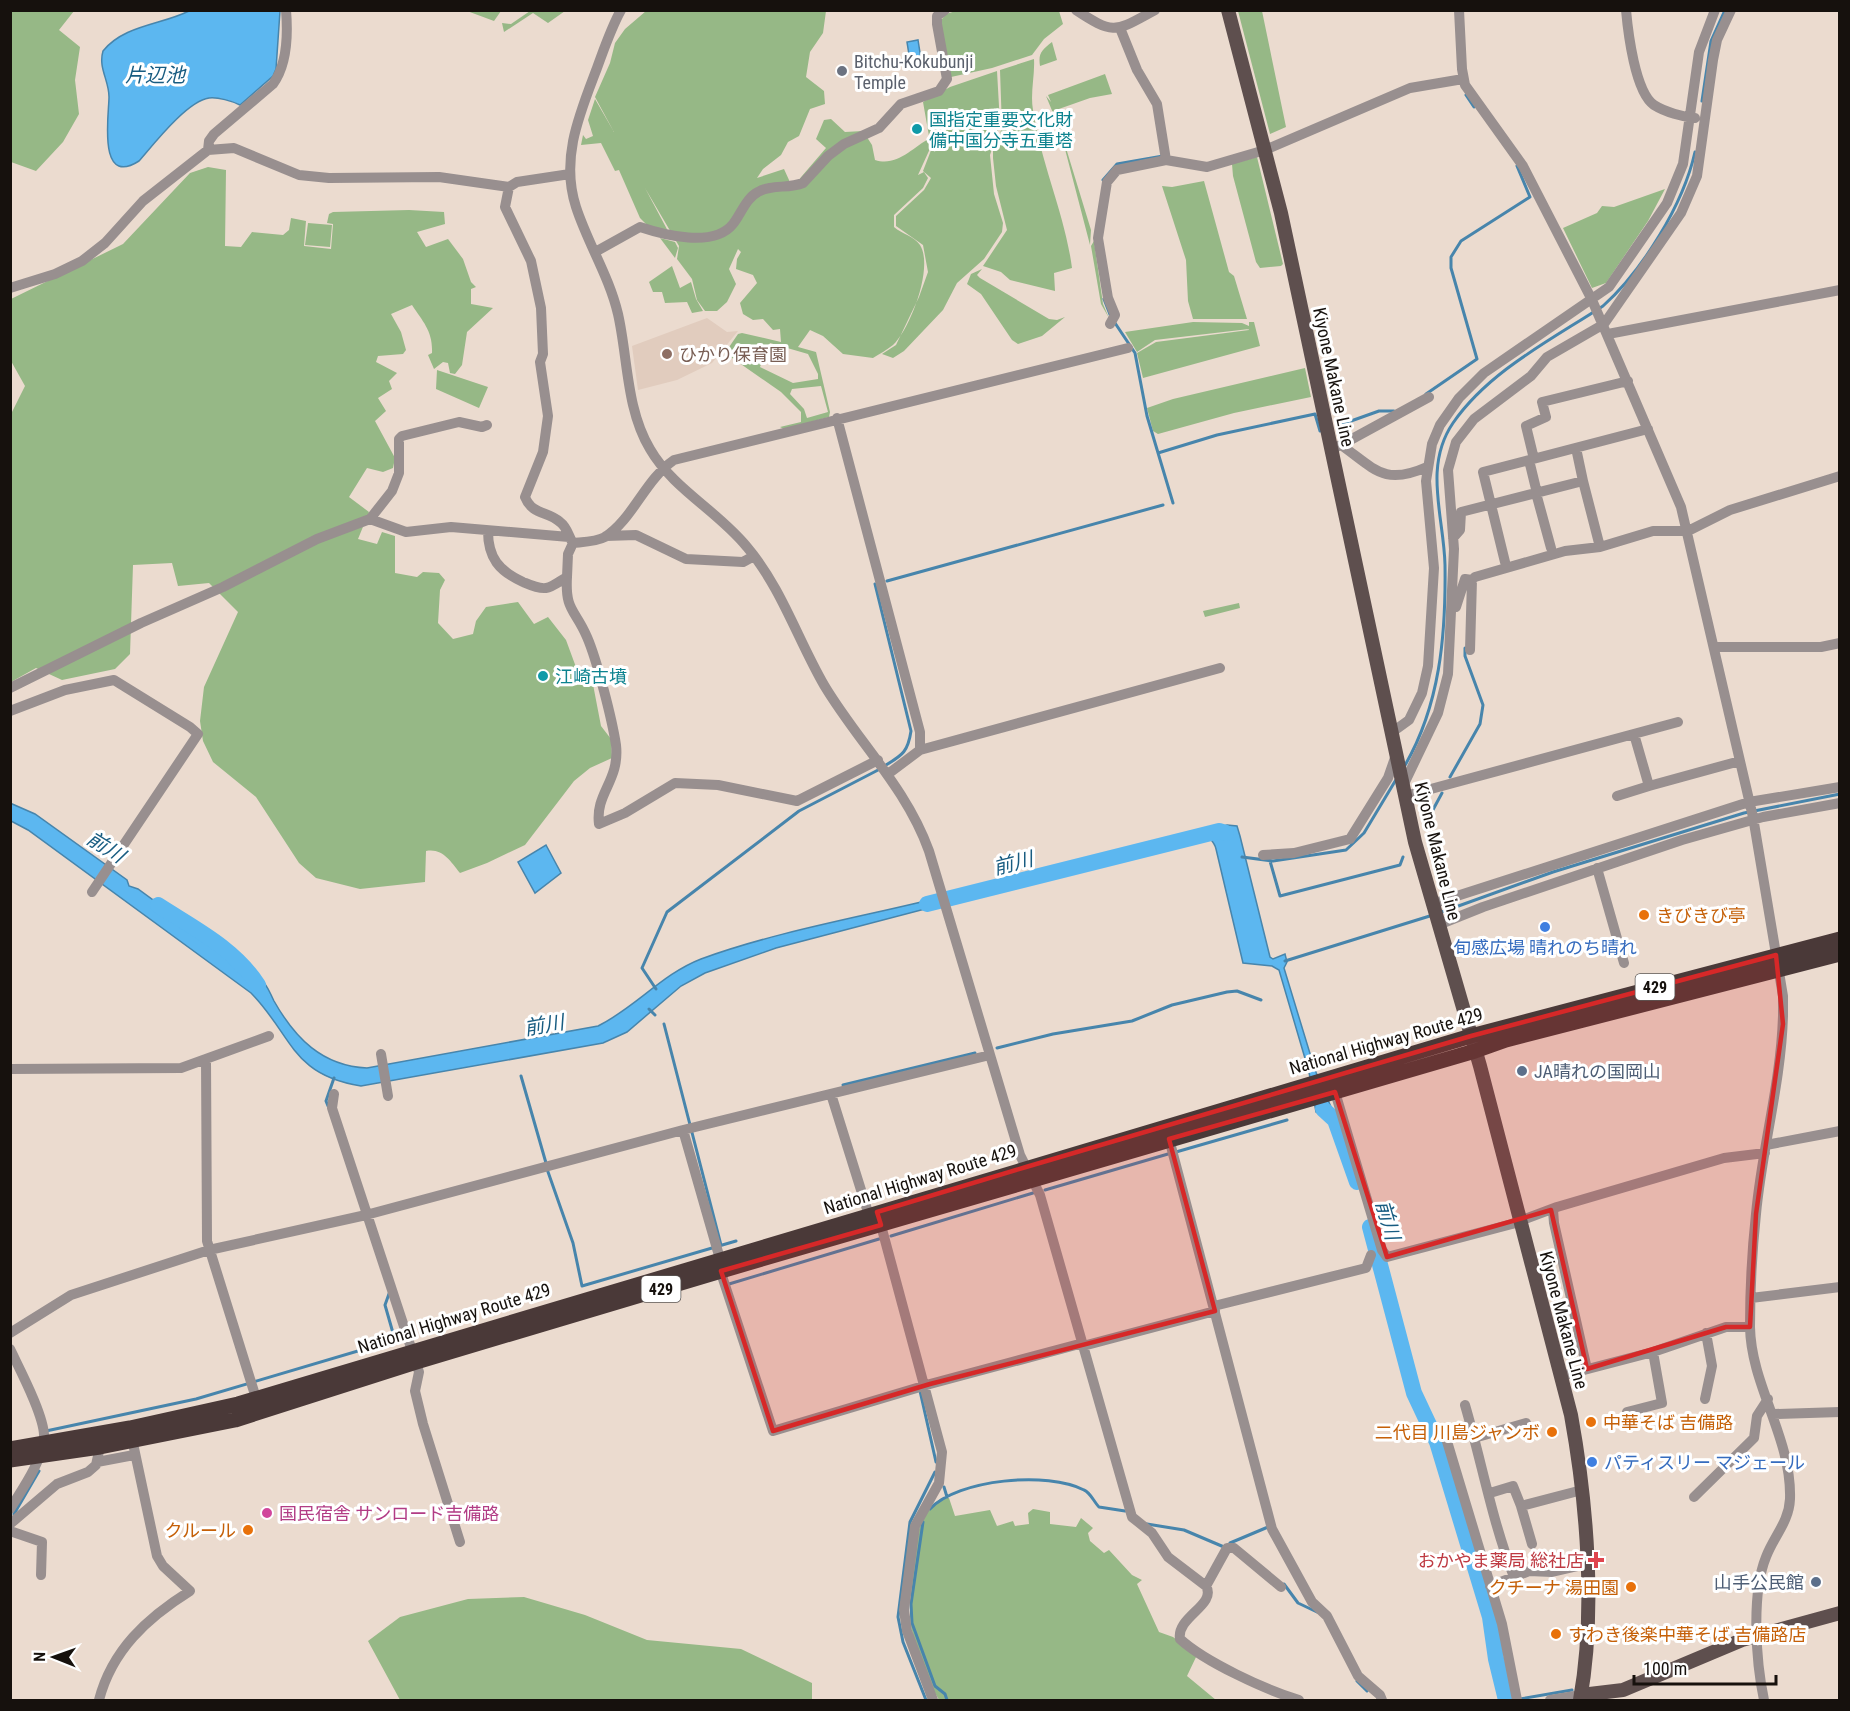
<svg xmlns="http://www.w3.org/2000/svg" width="1850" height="1711" font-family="'Roboto Condensed','Noto Sans JP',sans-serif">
	<rect width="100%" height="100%" fill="#ebdbcf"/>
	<path fill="#e1ccbe" d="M707 318 727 332 738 331 712 363 677 380 638 390 632 346Z"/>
	<path fill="#96b886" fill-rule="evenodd" d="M11 10 74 11 59 30 80 47 75 80 79 114 63 142 36 171 11 162Z
		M959 10 1059 11 1063 24 1044 39 1032 55 992 68 951 77 939 23 946 14Z
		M467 11 501 10V11L494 21Z
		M530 11V10L565 11 548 23 533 13 504 32 502 23 511 24Z
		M646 11H826L823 33 810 52 806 77 824 91 825 104 810 109 799 136 788 142 781 155 763 169 757 178 784 169 789 180 790 190 826 148 816 139 824 120 831 119 845 132 863 131 872 145 875 160C897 167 912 148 930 138L933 142 918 175 924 172 928 178 923 188 894 215V227C902 234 914 236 920 245 934 267 910 329 893 345 887 350 879 354 873 358L843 354 823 336 810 330 798 347 816 352 830 412 829 417 784 429 780 427 801 422V412L781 392 725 353 738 334 742 333 781 342 780 329 773 330 763 319 753 320 743 314 740 303 757 283 753 275 736 269 737 259 741 252 738 249 729 269 736 284 727 302 717 311H705L697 300 692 279 677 259 679 246 645 188 669 233 649 227 640 218 619 170 615 171 601 143 581 145 583 135 586 139 593 136 588 120 595 99 614 132 595 97 610 63 615 43 625 29ZM770 343 808 354 818 374V379L793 383 760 367ZM821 386 828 412 807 418 804 409 790 394 792 389Z
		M1238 11H1262L1286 127 1270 134Z
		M1052 42 1057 60 1040 66C1038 53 1042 50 1052 42Z
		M1034 59C1035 76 1030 93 1033 110 1041 164 1065 214 1072 268L1054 273 1055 291 1010 280 1001 272 983 266 1007 230 996 186 993 158V151L1002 128 1000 70Z
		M997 71 1000 124 990 155 994 194 1003 223 1002 232 984 259 957 283 943 310 904 351 893 358 882 354 896 345 919 297 928 272 923 245 896 226V216L924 190 931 178 923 171 935 140 929 136 923 102 950 87Z
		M1105 74 1112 94 1090 98 1056 110 1061 122 1066 148 1091 230 1090 245 1060 130 1046 96 1051 102 1048 95Z
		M1257 157 1283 264 1281 266 1260 268 1256 262 1233 176 1232 164Z
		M208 167 226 170 225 246 241 247 252 232 283 235 289 230 291 218 306 221 304 246 331 249 333 224 327 223 329 214 333 212 409 210 444 212 445 224 417 232 426 247 448 239 463 259 471 282 476 287 471 289V304L493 308 467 332 462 365 455 374 450 373 448 363 443 362 434 369 428 355 432 353C433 331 423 322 412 305L391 314 401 332 406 350 403 354 378 356 376 362 397 373 389 381 392 389 378 398 386 411 375 421 395 458 393 468 383 472 367 468 349 497 369 512 358 539 377 544 382 532 395 536V573L417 577 423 572 439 573 445 580 440 590 438 623 453 639 473 634 476 621 486 607 518 602 534 624 548 617 566 640 580 678 591 674 601 726 611 739 612 758 590 768 574 781 525 845 487 863 460 873C450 861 443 848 426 851L425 882 360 889 316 878 299 863 256 797 213 762 203 741 200 721 204 687 238 612 209 583 178 586 172 563 133 565 130 654 115 669 62 680 36 668 11 682 12 412 25 386 11 361V299L123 244 190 173Z
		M1204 181 1229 272 1234 276 1247 319H1193L1188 301 1186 260 1162 186 1172 187Z
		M1665 189 1648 221 1606 283 1592 288 1563 228 1597 213 1602 206 1614 207Z
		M308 223 332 225 330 247 305 245Z
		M660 238 675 242 678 248 675 258Z
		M1094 241 1103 304 1109 318 1101 304 1091 246Z
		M672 266 680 288 691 282 696 299 703 311 692 313 687 302 665 303 662 292H653L649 282Z
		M982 269 977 275 980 278 1049 319 1057 320 1065 317 1042 336 1018 344 1012 340 981 294 967 284 971 274Z
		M1193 322 1242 323 1249 326V329L1155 340 1137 352 1125 332Z
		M1249 322H1254L1260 346 1143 378 1137 353 1156 342 1249 330Z
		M1305 368 1311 397 1234 413 1158 434 1153 431 1147 408 1173 399Z
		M437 370 488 387 479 408 436 389Z
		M1239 603 1240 608 1205 617 1203 611Z
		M944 1497 949 1498 955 1516 990 1510 997 1526 1013 1521 1015 1526 1029 1524 1028 1513 1033 1509 1050 1512V1524L1076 1527 1081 1518 1093 1528 1088 1533 1090 1541 1104 1553 1109 1550 1132 1575 1142 1580 1137 1584 1159 1632 1173 1637 1197 1655 1187 1676 1216 1700H939C927 1679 916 1651 911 1626 908 1610 915 1535 922 1520 927 1509 934 1502 944 1497Z
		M524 1597 585 1615 647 1640 741 1649 812 1683V1700H400L368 1641 400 1617 468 1599Z"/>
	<path fill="#5cb7f0" stroke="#4785ac" stroke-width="1.5" d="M189 11H280L276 69 273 76 240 105C232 101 218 97 209 98 187 101 153 145 139 161 97 188 109 114 109 97 109 80 98 68 103 51 124 25 161 25 189 11Z
		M918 40 921 59 910 61 907 42Z
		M10 803 35 814 127 880 129 886 138 889 260 978C268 986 269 991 274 1001 295 1038 322 1066 367 1068L598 1026C635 1008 662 974 701 959 777 931 867 916 946 896L948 903 776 948 705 973 681 986 627 1032 603 1043 361 1086C291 1075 293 1036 251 993L28 830 11 821Z
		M1227 825 1237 826 1240 836 1270 957 1273 959 1285 954 1287 962 1284 968 1315 1070 1338 1123 1335 1124 1316 1112 1309 1072 1279 970 1272 966 1243 963 1216 849C1214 840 1207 838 1205 831Z
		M546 845 561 873 535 893 518 862Z"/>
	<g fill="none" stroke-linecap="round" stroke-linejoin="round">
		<path stroke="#4785ac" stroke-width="3" d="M1466 95 1474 107
			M1702 101 1711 41 1725 10
			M1103 180 1117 164 1163 156
			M1104 299 1111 317
			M1115 323 1135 353 1147 416 1173 503
			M1426 394 1477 359 1451 268V257L1461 241 1530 197 1517 166
			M1337 426 1379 411H1394
			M1158 453 1217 435 1315 414 1320 431
			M887 581 1163 505
			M875 584 911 731C908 751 903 755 886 765
			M1404 767C1440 706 1446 635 1445 565 1444 517 1423 467 1453 423 1489 371 1551 340 1603 306 1643 270 1683 205 1695 152
			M1450 777 1480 724 1483 705 1465 656V648
			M1428 819 1442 793
			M1242 857 1273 861 1346 850 1364 833 1397 778
			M1270 861 1280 896 1400 865 1403 857
			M1439 913 1553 872 1744 813 1840 794
			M1285 961 1433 915
			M656 989 642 968 667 912 799 811 880 769
			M649 1009 655 1015
			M664 1024 721 1245
			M997 1048 1053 1034 1132 1021 1172 1005 1227 992 1237 991 1261 1000
			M521 1076 546 1163
			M843 1085 975 1053
			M328 1106 326 1101 334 1078
			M1176 1152 1287 1120
			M547 1169 573 1243 582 1286 736 1241
			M1045 1190 1168 1154
			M891 1236 1033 1193
			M729 1284 879 1239
			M920 1391 936 1462
			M46 1431 196 1399 395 1340 385 1305 390 1291
			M944 1487 947 1497
			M930 1509C958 1479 1048 1471 1084 1490 1090 1492 1094 1502 1099 1507L1125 1511
			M14 1514 39 1471
			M923 1522 911 1604 912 1623 935 1686 945 1694 947 1700
			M1147 1524 1184 1530 1224 1547
			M1230 1543 1268 1527
			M1284 1584 1298 1603 1317 1612
			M1357 1681 1367 1691
			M1506 1699 1514 1700
			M1520 1699 1572 1690
			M926 1700 903 1642 898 1617 910 1522 935 1472"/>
		<path stroke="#5cb7f0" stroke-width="16" d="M927 904 1219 831 1226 833
			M158 905C195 929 234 948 258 985
			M1323 1109 1335 1120 1357 1182
			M1370 1227 1414 1393 1437 1442 1490 1617 1496 1659 1506 1700"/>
		<path stroke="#988f8f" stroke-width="10" d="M621 10C611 28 604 49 597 68 580 113 560 158 576 207 588 244 609 276 618 314 628 358 626 409 650 449 673 489 718 511 747 547 781 587 798 640 824 685 858 742 906 787 929 851L1020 1155 1040 1195 1132 1517 1152 1533 1168 1557 1206 1586 1227 1548H1234L1281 1587
			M1076 10C1115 36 1116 31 1155 10
			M1459 10 1462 69 1465 85 1523 166 1592 300 1681 507 1753 817 1783 996V1016C1781 1083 1762 1148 1756 1214 1752 1251 1750 1290 1750 1327 1751 1386 1792 1438 1790 1499 1789 1522 1774 1536 1766 1557 1751 1594 1756 1662 1764 1700
			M1626 10C1628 32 1635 92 1654 105 1665 112 1683 117 1695 118
			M1120 28 1137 70 1157 104 1166 160 1207 167 1265 150 1410 88 1463 79
			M208 150 209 141 214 134 273 84C287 65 288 34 286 10
			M509 187 505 207 531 261 541 308 543 354 540 362 548 416 543 452 525 497C532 515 548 511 560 522 568 528 568 536 573 543 582 542 596 542 605 537 633 519 645 480 674 460L1128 348
			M595 252 640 227C664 235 714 248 733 224 741 214 746 198 758 192 772 184 788 189 803 183L828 156 844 144 879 128 901 104 939 91 947 79 937 24V16L945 10
			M10 288 55 274 82 261 105 243 143 201 208 150 234 148 299 175 329 178 439 177 509 187 517 182 570 174
			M1110 324 1115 315 1108 298 1098 238 1107 182 1117 170 1166 160
			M1608 334 1840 290
			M837 418 920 732V750
			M1341 445 1429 397
			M1576 448 1583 481
			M1331 449 1341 445C1375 469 1384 486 1427 467
			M1534 459 1526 426 1546 417 1542 402 1628 381
			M1529 460 1537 493
			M1536 493 1551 548
			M370 519 392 491 399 473V439L402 436 459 422 482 427 487 425
			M488 531C488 558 499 571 523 582 530 585 538 589 546 588 553 587 561 580 567 577 565 611 575 609 587 637 597 660 612 719 616 745 620 781 595 793 599 824L625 813 675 783 718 785 797 801 878 760
			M606 536 636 535 686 559 743 562 754 556
			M1453 538 1460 530 1461 512 1583 481 1600 547
			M1505 562 1483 472 1648 429
			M567 577 568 554 573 543
			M1456 607 1465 579 1472 580 1475 577 1565 551 1600 547 1653 531H1688L1730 510 1840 476
			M1714 647H1821L1840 643
			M1470 650 1472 580
			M10 688 141 623 223 587 317 539 370 519 406 532 451 527 569 537
			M10 711 65 690 114 680 190 727 198 734 92 892
			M1391 733 1409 720 1422 693 1428 666 1434 568 1426 481 1432 444 1440 425 1459 398 1484 373 1609 287 1667 203 1683 164 1699 52 1715 10
			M1634 734 1649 786 1740 761
			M888 774 920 750 1220 668
			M1403 786 1438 713 1448 674 1454 549 1448 470 1456 442 1474 419 1531 376 1547 357 1604 324 1681 213 1697 176 1713 60 1717 40 1731 10
			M1405 796 1678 722
			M1617 796 1649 786
			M1263 855 1294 853 1350 839 1388 778 1396 755
			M1597 868 1624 963
			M1432 904 1749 802 1840 787
			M1438 925 1483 907 1682 840 1763 817 1840 803
			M381 1054 388 1096
			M206 1059 207 1241 256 1398
			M10 1069 181 1068 269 1036
			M1335 1092 1382 1250 1387 1257 1512 1224 1557 1207 1724 1158 1765 1153
			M334 1094 332 1108 419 1372 415 1391 423 1424 460 1542
			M831 1094 871 1222
			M683 1130 720 1259 723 1279 773 1431 930 1384 1083 1343
			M1168 1135 1272 1529 1312 1602 1327 1616 1358 1676 1380 1695 1382 1700
			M1766 1145 1840 1131
			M1553 1210 1554 1223 1587 1369
			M879 1218 942 1452 939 1483 915 1526 904 1610 907 1631 933 1700
			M1751 1298 1840 1287
			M1214 1306 1366 1268 1371 1255
			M10 1333 71 1295 209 1250 366 1215 683 1130 990 1055
			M1083 1346 1215 1311
			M10 1349C19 1368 45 1417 44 1437 42 1462 23 1488 10 1509
			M1561 1376 1653 1352 1726 1327H1750
			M1705 1399 1712 1366 1706 1333
			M1465 1405C1482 1463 1492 1521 1514 1577L1529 1571 1552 1572 1587 1564
			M1627 1412 1662 1403 1653 1352
			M1774 1414 1840 1412
			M1446 1438 1502 1624 1517 1700
			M1474 1438 1526 1423
			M97 1462 134 1455
			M1490 1493 1513 1486 1521 1506 1582 1490
			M1694 1497 1754 1438 1757 1416 1768 1399
			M1521 1506 1532 1544
			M10 1524 57 1484 88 1472 96 1465 101 1442
			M10 1531 42 1542 41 1575
			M1206 1586C1217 1605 1176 1617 1180 1639 1205 1662 1266 1690 1299 1700
			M1490 1586 1514 1577
			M99 1700C112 1650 147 1618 190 1591L163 1566 157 1556 131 1434
			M1550 1700 1581 1695"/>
		<path stroke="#5e4f4e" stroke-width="14" d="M1228 10 1281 213 1415 842 1480 1066 1571 1415C1587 1503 1596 1612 1580 1700
			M1581 1695 1623 1690 1742 1640 1840 1613"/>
		<path stroke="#4a3938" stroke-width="15" d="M10 1449 130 1428 238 1404 1471 1036 1840 939
			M10 1460 100 1447 235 1420 416 1362 721 1271 1475 1051 1506 1040 1840 954"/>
	</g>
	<path fill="#d62828" fill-opacity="0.2" stroke="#d62828" stroke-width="4.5" stroke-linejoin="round" d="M1776 955 1783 1024 1756 1214 1750 1327H1726L1587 1369 1551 1210 1387 1257 1335 1092 1169 1139 1215 1311 930 1384 773 1431 721 1271 881 1225 877 1212 1026 1167 1471 1036Z"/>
	<circle fill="#6b7280" stroke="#fff" stroke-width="2" cx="842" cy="71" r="6"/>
	<g fill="#0f9aa8" stroke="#fff" stroke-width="2">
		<circle cx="917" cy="129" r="6"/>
		<circle cx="543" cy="676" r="6"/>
	</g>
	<circle fill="#8d6e63" stroke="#fff" stroke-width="2" cx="667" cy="354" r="6"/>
	<g fill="#e8710a" stroke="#fff" stroke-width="2">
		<circle cx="1644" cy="915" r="6"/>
		<circle cx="1591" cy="1422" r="6"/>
		<circle cx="1552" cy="1432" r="6"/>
		<circle cx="248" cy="1530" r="6"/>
		<circle cx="1631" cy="1587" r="6"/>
		<circle cx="1556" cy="1634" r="6"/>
	</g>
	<g fill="#3f7fe0" stroke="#fff" stroke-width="2">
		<circle cx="1545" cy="927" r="6"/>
		<circle cx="1592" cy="1462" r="6"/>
	</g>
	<g fill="#5c6f8a" stroke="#fff" stroke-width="2">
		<circle cx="1522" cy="1071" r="6"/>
		<circle cx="1816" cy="1582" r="6"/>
	</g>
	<circle fill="#d1479c" stroke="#fff" stroke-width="2" cx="267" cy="1513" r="6"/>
	<path fill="#e0444e" stroke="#fff" stroke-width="2" d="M1593 1551h6v6h6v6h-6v6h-6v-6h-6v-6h6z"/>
	<g text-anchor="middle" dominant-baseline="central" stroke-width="6" stroke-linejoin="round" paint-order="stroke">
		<g fill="#fff" stroke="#5c5856" stroke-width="1.5">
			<rect x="1635.5" y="974" width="39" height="26" rx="4.5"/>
			<rect x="641.5" y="1276" width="39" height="26" rx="4.5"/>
		</g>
		<g font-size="16" font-weight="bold" fill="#16110d">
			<text x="1655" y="987">429</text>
			<text x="661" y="1289">429</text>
		</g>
		<g font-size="18" fill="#5b616d" stroke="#fff" text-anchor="start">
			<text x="854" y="61">Bitchu-Kokubunji<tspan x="854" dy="21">Temple</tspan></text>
		</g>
		<g font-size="18" fill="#0d838f" stroke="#fff" text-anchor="start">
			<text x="929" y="119">国指定重要文化財<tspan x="929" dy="21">備中国分寺五重塔</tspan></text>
			<text x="555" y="676">江崎古墳</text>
		</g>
		<g font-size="18" fill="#785e54" stroke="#fff" text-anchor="start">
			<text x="679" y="354">ひかり保育園</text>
		</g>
		<g font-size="18" fill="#16110d" stroke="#fff">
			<text transform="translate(1334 377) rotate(78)">Kiyone Makane Line</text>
			<text transform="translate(1438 851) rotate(76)">Kiyone Makane Line</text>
			<text transform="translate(1386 1041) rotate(-16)">National Highway Route 429</text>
			<text transform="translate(920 1179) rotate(-17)">National Highway Route 429</text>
			<text transform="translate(454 1318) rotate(-17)">National Highway Route 429</text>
			<text transform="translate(1564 1320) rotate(75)">Kiyone Makane Line</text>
		</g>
		<g font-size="18" fill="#c56008" stroke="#fff" text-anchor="start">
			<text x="1656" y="915">きびきび亭</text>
			<text x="1603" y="1422">中華そば 吉備路</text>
			<text x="1540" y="1432" text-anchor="end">二代目 川島ジャンボ</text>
			<text x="236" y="1530" text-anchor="end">クルール</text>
			<text x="1619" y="1587" text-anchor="end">クチーナ 湯田園</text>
			<text x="1568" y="1634">すわき後楽中華そば 吉備路店</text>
		</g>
		<g font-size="18" fill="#366cbe" stroke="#fff">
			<text x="1545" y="947">旬感広場 晴れのち晴れ</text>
			<text x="1604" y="1462" text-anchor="start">パティスリー マジェール</text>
		</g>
		<g font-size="18" fill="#4e5e75" stroke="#fff" text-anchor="start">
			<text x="1534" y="1071">JA晴れの国岡山</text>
			<text x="1804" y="1582" text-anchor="end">山手公民館</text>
		</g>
		<g font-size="18" fill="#b23c85" stroke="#fff" text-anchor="start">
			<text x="279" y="1513">国民宿舎 サンロード吉備路</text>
		</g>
		<g font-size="18" fill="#be3a42" stroke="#fff" text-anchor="end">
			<text x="1584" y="1560">おかやま薬局 総社店</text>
		</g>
		<g font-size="20" font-style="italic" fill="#185c81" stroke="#fff">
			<text x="155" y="75">片辺池</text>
			<text transform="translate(106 847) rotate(32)">前川</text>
			<text transform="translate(1013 863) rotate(-14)">前川</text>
			<text transform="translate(544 1025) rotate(-10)">前川</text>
			<text transform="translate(1388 1220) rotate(74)">前川</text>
		</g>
	</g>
	<rect width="1850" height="1711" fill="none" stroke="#16110d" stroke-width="24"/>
	<g transform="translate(54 1657) rotate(271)" stroke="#ffffff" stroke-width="4.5" paint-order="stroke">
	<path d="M0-4.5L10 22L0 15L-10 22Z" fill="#16110d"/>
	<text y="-9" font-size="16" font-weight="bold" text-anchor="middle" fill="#16110d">N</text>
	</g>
	<path d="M1634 1675v9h142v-9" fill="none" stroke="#16110d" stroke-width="3"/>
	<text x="1643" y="1675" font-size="18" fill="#16110d" stroke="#ffffff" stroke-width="4.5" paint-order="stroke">100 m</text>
</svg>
